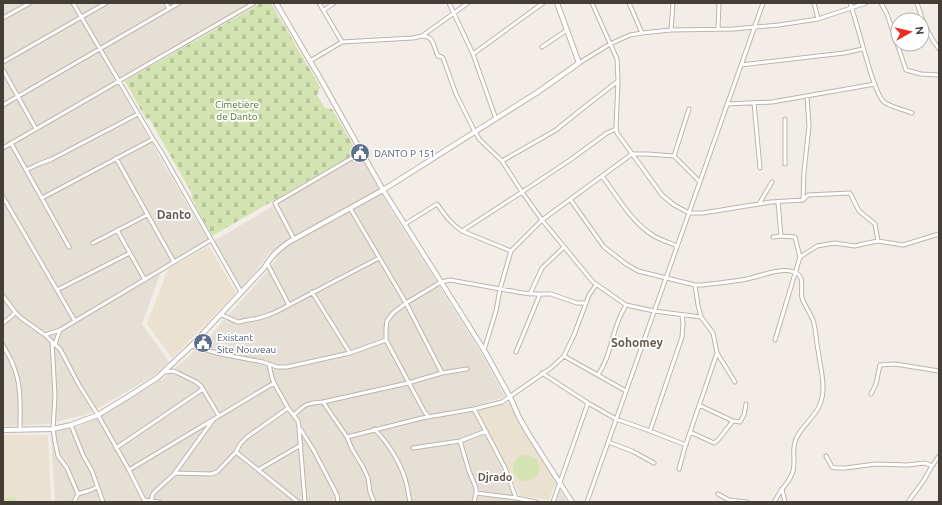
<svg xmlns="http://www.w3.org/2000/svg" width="942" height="505" font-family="Ubuntu,sans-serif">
	<defs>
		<pattern id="cemetery-stones" width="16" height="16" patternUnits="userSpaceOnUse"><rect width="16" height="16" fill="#d3e4b2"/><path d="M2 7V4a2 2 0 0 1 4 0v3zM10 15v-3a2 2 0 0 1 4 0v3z" fill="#b6c59a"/></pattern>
	</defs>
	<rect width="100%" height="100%" fill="#f2eee7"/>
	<path fill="#e6dfd5" d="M3 3H250L115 80 208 240 163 266 142 324 169 362 153 376 90 413 49 424 3 426Z
		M361 154 380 190 280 246 268 255 242 289 214 241Z
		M381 194 482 354 505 397 471 407 518 501 526 502H55L51 433 78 427 102 415 162 379 202 345 272 266 280 251Z
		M560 491 567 502H556Z"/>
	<path fill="#ebe1d1" d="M209 246 236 293 172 358 147 324 168 269Z
		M509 403 556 483 549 500 521 496 477 410Z
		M3 435H48L51 502H3Z"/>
	<path fill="url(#cemetery-stones)" d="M261 3H271L320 87 317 95 325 108 332 109 357 152 212 236 192 199 191 192 149 118 146 119 125 81Z"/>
	<path fill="#d3e4b2" d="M513 468a13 13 0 1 1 26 0a13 13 0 1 1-26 0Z
		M11 497 16 499 20 502H3L4 499Z"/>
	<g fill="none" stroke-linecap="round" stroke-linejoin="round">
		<defs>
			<path id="minor" d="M73 3 153 139 162 153 241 292
				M166 3 169 9
				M319 3 342 42
				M449 3 473 54 496 119
				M592 3 617 59 618 81 616 127 617 133 662 195 674 205 689 213H703L771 202 803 200 804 172 809 126 807 96
				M629 3 642 33
				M814 3 818 19
				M850 3C858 27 864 52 872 77 875 84 878 97 884 102 888 106 905 110 912 113
				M881 3 887 14 906 70 921 74 939 75
				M917 3C922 20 928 35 939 49
				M324 10 334 3
				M3 18 30 3
				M718 29 719 3
				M671 30 673 3
				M422 36C435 36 433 47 438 56L442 57 443 58 456 94 475 132 480 140 502 161 522 192 542 220 593 282 626 305 654 311 701 317
				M542 47 567 30
				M473 54 543 3
				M310 61 342 42 413 38 422 36 468 3
				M3 62 106 3
				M579 63 610 44 630 35 642 33 671 30 733 29 779 25 818 19 866 3
				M741 65 844 53 863 49
				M3 70 36 129
				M754 103 760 168
				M727 104 772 102 875 84
				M3 105 179 3
				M785 119V164
				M11 143 69 247
				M3 148 254 3
				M674 156 689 109
				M116 158 174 262
				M502 161 556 130 582 109 618 81
				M26 170 39 164 52 159 138 114
				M602 176C617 196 632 223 654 236 661 240 670 243 677 246
				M3 197 75 321
				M42 198 153 139
				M570 199 604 247 626 264 638 271 695 285H702C717 283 732 282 747 279 761 276 781 267 794 272 806 276 800 289 802 298 805 306 810 313 813 320 816 330 816 340 818 350 820 367 827 388 820 404 815 418 802 425 796 439 791 451 796 460 793 471 791 479 787 483 782 489 779 493 777 498 774 502
				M803 200 808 195 850 193 859 211 875 224 878 241 903 245 939 234
				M778 202 781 236
				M759 204 772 182
				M350 208 406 303 442 373
				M405 224 437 204C444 214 451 224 462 231L511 251
				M117 230 145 280
				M462 231 522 192 570 160 607 133 616 129
				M773 237 781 236 795 237 800 257 817 246 835 243 855 246 863 244 878 241
				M294 239 275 203 362 152
				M93 243 147 215
				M267 263 289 305 379 258
				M695 285 698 305 701 317 713 333 717 353 735 382
				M57 290 130 253
				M312 292 350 353
				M530 294 542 268 564 247
				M3 296 15 312 21 318 45 335 52 342 60 349 79 385 98 415 129 470 145 502
				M221 315C226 316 234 321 238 322 241 322 245 320 248 320 264 318 275 313 289 305
				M3 323 12 316 15 312
				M45 335 60 330 211 240
				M775 340 800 257
				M52 342 55 395 53 429 55 442 58 456 67 468 78 494
				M55 344 60 330
				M3 345C6 352 11 358 13 365 22 385 20 408 20 430
				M191 346 221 354 263 362 277 367H287L350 353 386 340
				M484 350 496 311 500 289 511 251 542 220 632 154H647L674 156 700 182
				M516 352 540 294
				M564 356 626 391
				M269 364 272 378 274 383 288 408 298 421 299 427 313 449 337 495 338 502
				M164 372 173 371 178 373 196 382 201 386 219 416
				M542 373 588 403 616 419 639 427 650 431 686 445
				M598 375C606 363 609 351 613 337 616 326 620 315 626 305
				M871 394 876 384 880 365 895 364 939 371
				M323 402 347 437 352 449 363 467 368 478 370 492 374 502
				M699 405 733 421
				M474 409 505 468 516 498
				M294 415C305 404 307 403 323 402L408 383 442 373 467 369
				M428 416 424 411 386 340V328L387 321 393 313 406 303 441 282 450 280 523 293 535 294H551L577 303H586
				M71 425 83 455 92 471 103 502
				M299 429 305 502
				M374 429C389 443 403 467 407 486 408 491 409 497 410 502
				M650 431 682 337 683 324 682 315
				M690 432 714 443 718 440 733 421 740 422 744 415 746 404
				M347 437 422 418 474 409 502 402 551 368 564 356 574 335 589 295 596 285
				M460 441 469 471 476 488V493L474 502
				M608 442 632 451 654 463
				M116 448 203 389
				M413 448 460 441 486 431
				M236 452 298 502
				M826 456 832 467 836 468H845L876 464 907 465 925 463 932 466
				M679 469 685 447 717 353
				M129 470 274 383
				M258 470 301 445
				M174 474 213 420
				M782 489 785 502
				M476 493 516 498 536 502
				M718 494 729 500 747 502
				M144 500 151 501C152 499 152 496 153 494 155 491 173 475 176 473L211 474 217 472 236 452 240 444 247 437 288 408
				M151 501 159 502
				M74 502 78 494 91 490 97 487
				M553 502 588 403
				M587 502 763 3
				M908 502 924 480 932 466 939 456"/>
			<path id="tertiary" d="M276 3 320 78 383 190 484 350 510 397 519 417 528 433 572 502
				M3 430 53 429 71 425 98 415 129 396 157 378 191 346 264 268C272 255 278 250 289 242L383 190 538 92 579 63 557 3"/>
		</defs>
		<use href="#minor" stroke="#bdb4aa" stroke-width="5"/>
		<use href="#tertiary" stroke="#bdb4aa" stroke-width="6"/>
		<use href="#minor" stroke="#fff" stroke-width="3"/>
		<use href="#tertiary" stroke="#fff" stroke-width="4"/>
	</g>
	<defs>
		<symbol id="civic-disc" viewBox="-11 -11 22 22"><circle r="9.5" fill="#5c6f8a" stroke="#fff"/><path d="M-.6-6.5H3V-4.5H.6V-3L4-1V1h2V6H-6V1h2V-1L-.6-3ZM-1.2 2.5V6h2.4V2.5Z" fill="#fff"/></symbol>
	</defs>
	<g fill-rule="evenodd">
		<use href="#civic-disc" x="349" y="142" width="22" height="22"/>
		<use href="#civic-disc" x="192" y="332" width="22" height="22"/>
	</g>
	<g text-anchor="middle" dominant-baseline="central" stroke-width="3.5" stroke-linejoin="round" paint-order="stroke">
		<g font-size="10" fill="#4f732d" stroke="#fff">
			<text x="237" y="104">Cimetière<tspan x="237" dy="12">de Danto</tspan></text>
		</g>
		<g font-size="10" fill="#4e5e75" stroke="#fff" text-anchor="start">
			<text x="374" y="153">DANTO P 151</text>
			<text x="217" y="337">Existant<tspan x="217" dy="12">Site Nouveau</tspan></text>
		</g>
		<g font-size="11" font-weight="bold" fill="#675a4e" stroke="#fff">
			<text x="495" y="477">Djrado</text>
		</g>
		<g font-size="12" font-weight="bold" fill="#675a4e" stroke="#fff">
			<text x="174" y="214">Danto</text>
			<text x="637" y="342">Sohomey</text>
		</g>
	</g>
	<rect width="942" height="505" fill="none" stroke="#453e36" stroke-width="8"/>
	<g transform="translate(910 32) rotate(82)"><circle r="19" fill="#ffffff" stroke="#b5b2af"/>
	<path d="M0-3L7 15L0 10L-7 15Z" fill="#ec2d24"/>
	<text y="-6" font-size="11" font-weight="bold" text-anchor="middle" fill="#453e36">N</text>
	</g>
</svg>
